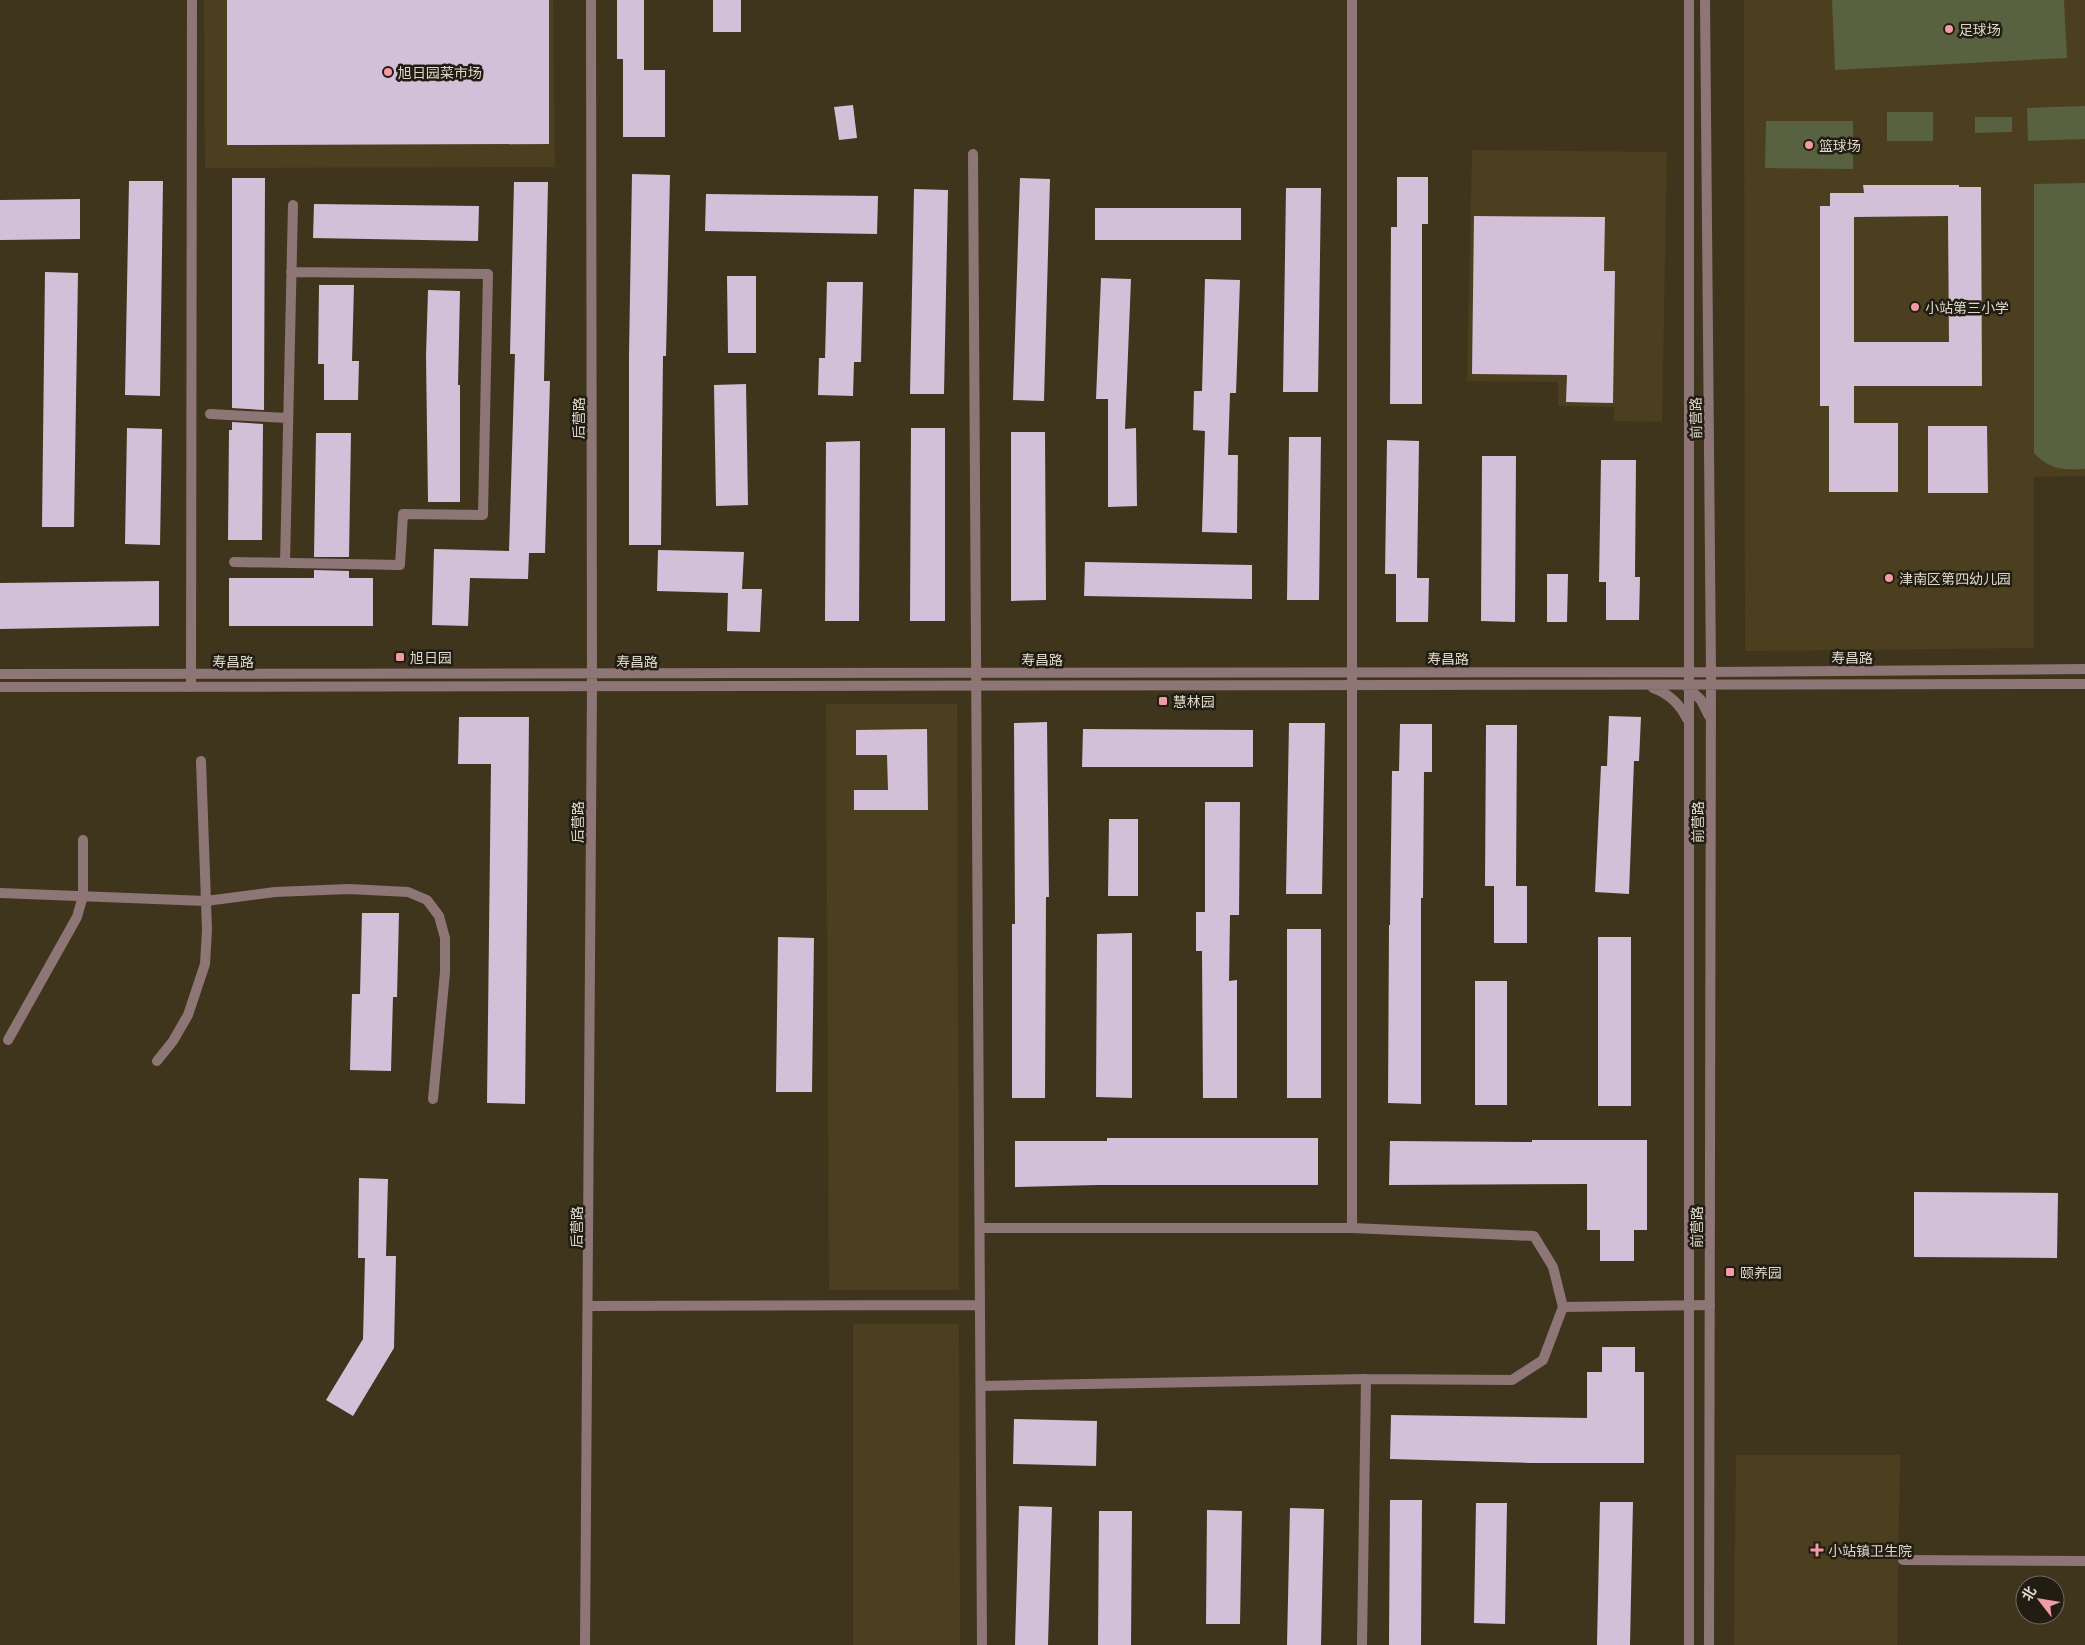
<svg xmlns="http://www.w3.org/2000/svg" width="2085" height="1645" font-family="Literata,'Noto Sans SC',serif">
	<rect width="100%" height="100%" fill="#3f351d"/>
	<path fill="#4c3f1f" d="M204 0H553L555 167 205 168Z
		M1744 0H2085V476L2034 477V648L1745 651Z
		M1472 150 1667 152 1662 422 1614 421V407L1558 406V382L1467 381Z
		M826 704H957L959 1290H829Z
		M853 1324H959L960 1645H853Z
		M1736 1455H1900L1897 1645H1734Z"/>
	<path fill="#586140" d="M1832 0H2064L2067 58 1835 70Z
		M2085 106V139L2028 141 2027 108Z
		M1887 112H1933V141H1887Z
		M1975 117H2012V132L1975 133Z
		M1766 121H1853V169L1765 168Z
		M2085 183V469C2063 470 2050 470 2034 453V184Z"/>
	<path fill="#d2c0d9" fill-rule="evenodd" d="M227 0H549V144L227 145Z
		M617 0H644V70H665V137H623V59H617Z
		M713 0H741V32H713Z
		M853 105 857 138 839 140 834 107Z
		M632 174 670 175 666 356H663L661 545H629V355Z
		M1397 177H1428V224H1422V404H1390L1391 227H1397Z
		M232 178H265L264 410 232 408Z
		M1020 178 1050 179 1044 401 1013 400Z
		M129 181H163L160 396 125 395Z
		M514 182H548L544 381H550L545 553H529L528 579 470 578 468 626 432 625 434 549 509 551 515 354H510Z
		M1863 185H1959V187H1981L1982 386H1854V423H1898V492H1829V406H1820V206H1830V193H1864ZM1948 216 1949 342H1854V217Z
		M1286 188H1321L1318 392H1283Z
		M914 189 948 190 944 394H910Z
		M706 194 878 196 877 234 705 231Z
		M80 199V239L0 240V200Z
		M314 204 479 206 478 241 313 238Z
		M1095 208H1241V240H1095Z
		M1474 216 1605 217 1604 271H1615L1613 403 1566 402 1567 375 1472 374Z
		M45 272 78 273 74 527H42Z
		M727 276H756V353H728Z
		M1101 278 1131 279 1125 429 1136 428 1137 506 1108 507V399H1096Z
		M1205 279 1240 280 1236 393H1230L1228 455H1238L1237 533 1202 532 1205 431 1193 430 1194 391H1202Z
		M827 282H863L861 362H854L853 396 818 395 819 358H825Z
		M319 285H354L352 361H359L358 400H324V364H318Z
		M428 290 460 291 458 385H460V502H428L426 356Z
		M746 384 748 505 716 506 714 385Z
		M232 422 263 424 262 540H228L229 430H232Z
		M1928 426H1987L1988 493H1928Z
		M127 428 162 429 160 545 125 544Z
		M911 428H945V621H910Z
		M1011 432H1045L1046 600 1011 601Z
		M316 433H351L349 557H314Z
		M1289 437H1321L1319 600H1287Z
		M1387 440 1419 441 1417 578H1429L1428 622H1396V574H1385Z
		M860 441 859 621H825L826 442Z
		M1482 456H1516L1515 622 1481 621Z
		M1601 460H1636L1635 577H1640L1639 620H1606V582H1599Z
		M658 550 744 552 742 589H762L760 632 727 631 728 593 657 591Z
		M1085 562 1252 565V599L1084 596Z
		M314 570 349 571V578H373V626H229V578H314Z
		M1547 574H1568L1567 622H1547Z
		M159 581V626L0 629V583Z
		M1609 716 1641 717 1639 761H1634L1629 894 1595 892 1601 766H1607Z
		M459 717H529L525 1104 487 1103 491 764H458Z
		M1047 722 1049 897H1046L1045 1098H1012V924H1015L1014 723Z
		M1289 723H1325L1322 894H1286Z
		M1400 724H1432V772H1424L1423 898H1421V1104L1388 1103 1389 925H1390L1392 771H1399Z
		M1486 725H1517L1516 886H1527V943H1494V886H1485Z
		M927 729 928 810H854V790H888L887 755H856V730Z
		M1083 729 1253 730V767H1082Z
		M1205 802H1240L1239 915H1230L1229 981 1237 980V1098H1203L1202 951H1196V912H1205Z
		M1109 819H1138V896H1108Z
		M362 913H399L397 997H393L391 1071 350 1070 352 994H360Z
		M1287 929H1321V1098H1287Z
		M1132 933V1098L1096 1097 1097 934Z
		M778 937 814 938 812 1092H776Z
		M1598 937H1631V1106H1598Z
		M1475 981H1507V1105H1475Z
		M1107 1138H1318V1185H1097L1015 1187V1141H1107Z
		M1532 1140H1647V1230H1634V1261H1600V1230H1587V1184L1389 1185 1390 1141 1532 1142Z
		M359 1178 388 1179 386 1256H396L394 1348 353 1416 326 1400 363 1339 365 1258H358Z
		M1914 1192 2058 1193 2057 1258 1914 1257Z
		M1602 1347H1635V1372H1644V1463H1531L1390 1459 1391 1415 1587 1418V1372H1602Z
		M1014 1419 1097 1421 1096 1466 1013 1464Z
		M1390 1500H1422L1421 1645H1389Z
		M1600 1502H1633L1630 1645H1597Z
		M1476 1503H1507L1505 1624 1474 1623Z
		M1019 1506 1052 1507 1048 1645H1015Z
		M1290 1508 1324 1509 1321 1645H1287Z
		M1207 1510 1242 1511 1240 1624H1206Z
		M1099 1511H1132L1131 1645H1098Z"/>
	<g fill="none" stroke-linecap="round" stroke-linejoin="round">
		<path stroke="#8d7675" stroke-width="10" d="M210 414 287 418
			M234 562 400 565 403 514 483 515 488 274 291 272
			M285 563 293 205
			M0 893 206 901 275 892 349 889 408 892 427 900 439 916 445 938V972L433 1099
			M8 1040 77 917 83 896V840
			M157 1061 173 1041 188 1015 205 964 207 930 201 761
			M1903 1560 2085 1561"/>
		<path stroke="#8d7675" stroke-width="10" d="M973 154 982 1645
			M191 687 192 0
			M980 1228H1352L1534 1236 1553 1267 1563 1307 1543 1360 1512 1380 1366 1379 981 1386
			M1352 1228V0
			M589 1306 980 1305
			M1563 1307 1710 1305
			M1362 1645 1366 1379"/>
		<path stroke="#8d7675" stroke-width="10" d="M1705 0 1711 672 1709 1645
			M0 674 1711 672 2085 669
			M1685 685 1701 700 1709 716
			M0 687 2085 684
			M1653 688C1670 694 1680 704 1687 719
			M585 1645 592 687 591 0
			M1689 1645V0"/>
	</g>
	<g fill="#f49aa5" stroke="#221d13" stroke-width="2">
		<circle cx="1949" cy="29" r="5"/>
		<circle cx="388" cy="72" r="5"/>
		<circle cx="1809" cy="145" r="5"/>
		<circle cx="1915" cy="307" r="5"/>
		<circle cx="1889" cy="578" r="5"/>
		<rect x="395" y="652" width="10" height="10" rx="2.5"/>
		<rect x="1158" y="696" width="10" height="10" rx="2.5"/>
		<rect x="1725" y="1267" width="10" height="10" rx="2.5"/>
		<path d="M1814.5 1542.5h5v5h5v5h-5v5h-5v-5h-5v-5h5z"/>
	</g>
	<g text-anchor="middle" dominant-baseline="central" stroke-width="5" stroke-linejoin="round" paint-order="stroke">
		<g font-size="14" fill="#dfd9cb" stroke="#221d13" text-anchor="start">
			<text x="1959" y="29">足球场</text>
			<text x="398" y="72">旭日园菜市场</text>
			<text x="1819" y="145">篮球场</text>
			<text x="1925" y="307">小站第三小学</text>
			<text x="1899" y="578">津南区第四幼儿园</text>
			<text x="410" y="657">旭日园</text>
			<text x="1173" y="701">慧林园</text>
			<text x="1740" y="1272">颐养园</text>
			<text x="1828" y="1550">小站镇卫生院</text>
		</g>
		<g font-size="14" fill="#dfd9cb" stroke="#221d13">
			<text transform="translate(578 418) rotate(-90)">后营路</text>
			<text transform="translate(1695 418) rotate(-91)">前营路</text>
			<text x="1852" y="657">寿昌路</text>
			<text x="1448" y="658">寿昌路</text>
			<text x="1042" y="659">寿昌路</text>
			<text x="233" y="661">寿昌路</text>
			<text x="637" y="661">寿昌路</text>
			<text transform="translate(577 822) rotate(-90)">后营路</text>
			<text transform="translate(1697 822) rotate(-90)">前营路</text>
			<text transform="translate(576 1227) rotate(-90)">后营路</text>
			<text transform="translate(1696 1227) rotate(-90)">前营路</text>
		</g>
	</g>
	<g transform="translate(2040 1600) rotate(301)"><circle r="24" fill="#221d13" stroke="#6e685d"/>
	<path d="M0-4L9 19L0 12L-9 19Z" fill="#f49aa5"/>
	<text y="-8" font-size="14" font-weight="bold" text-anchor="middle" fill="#dfd9cb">北</text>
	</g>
</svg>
